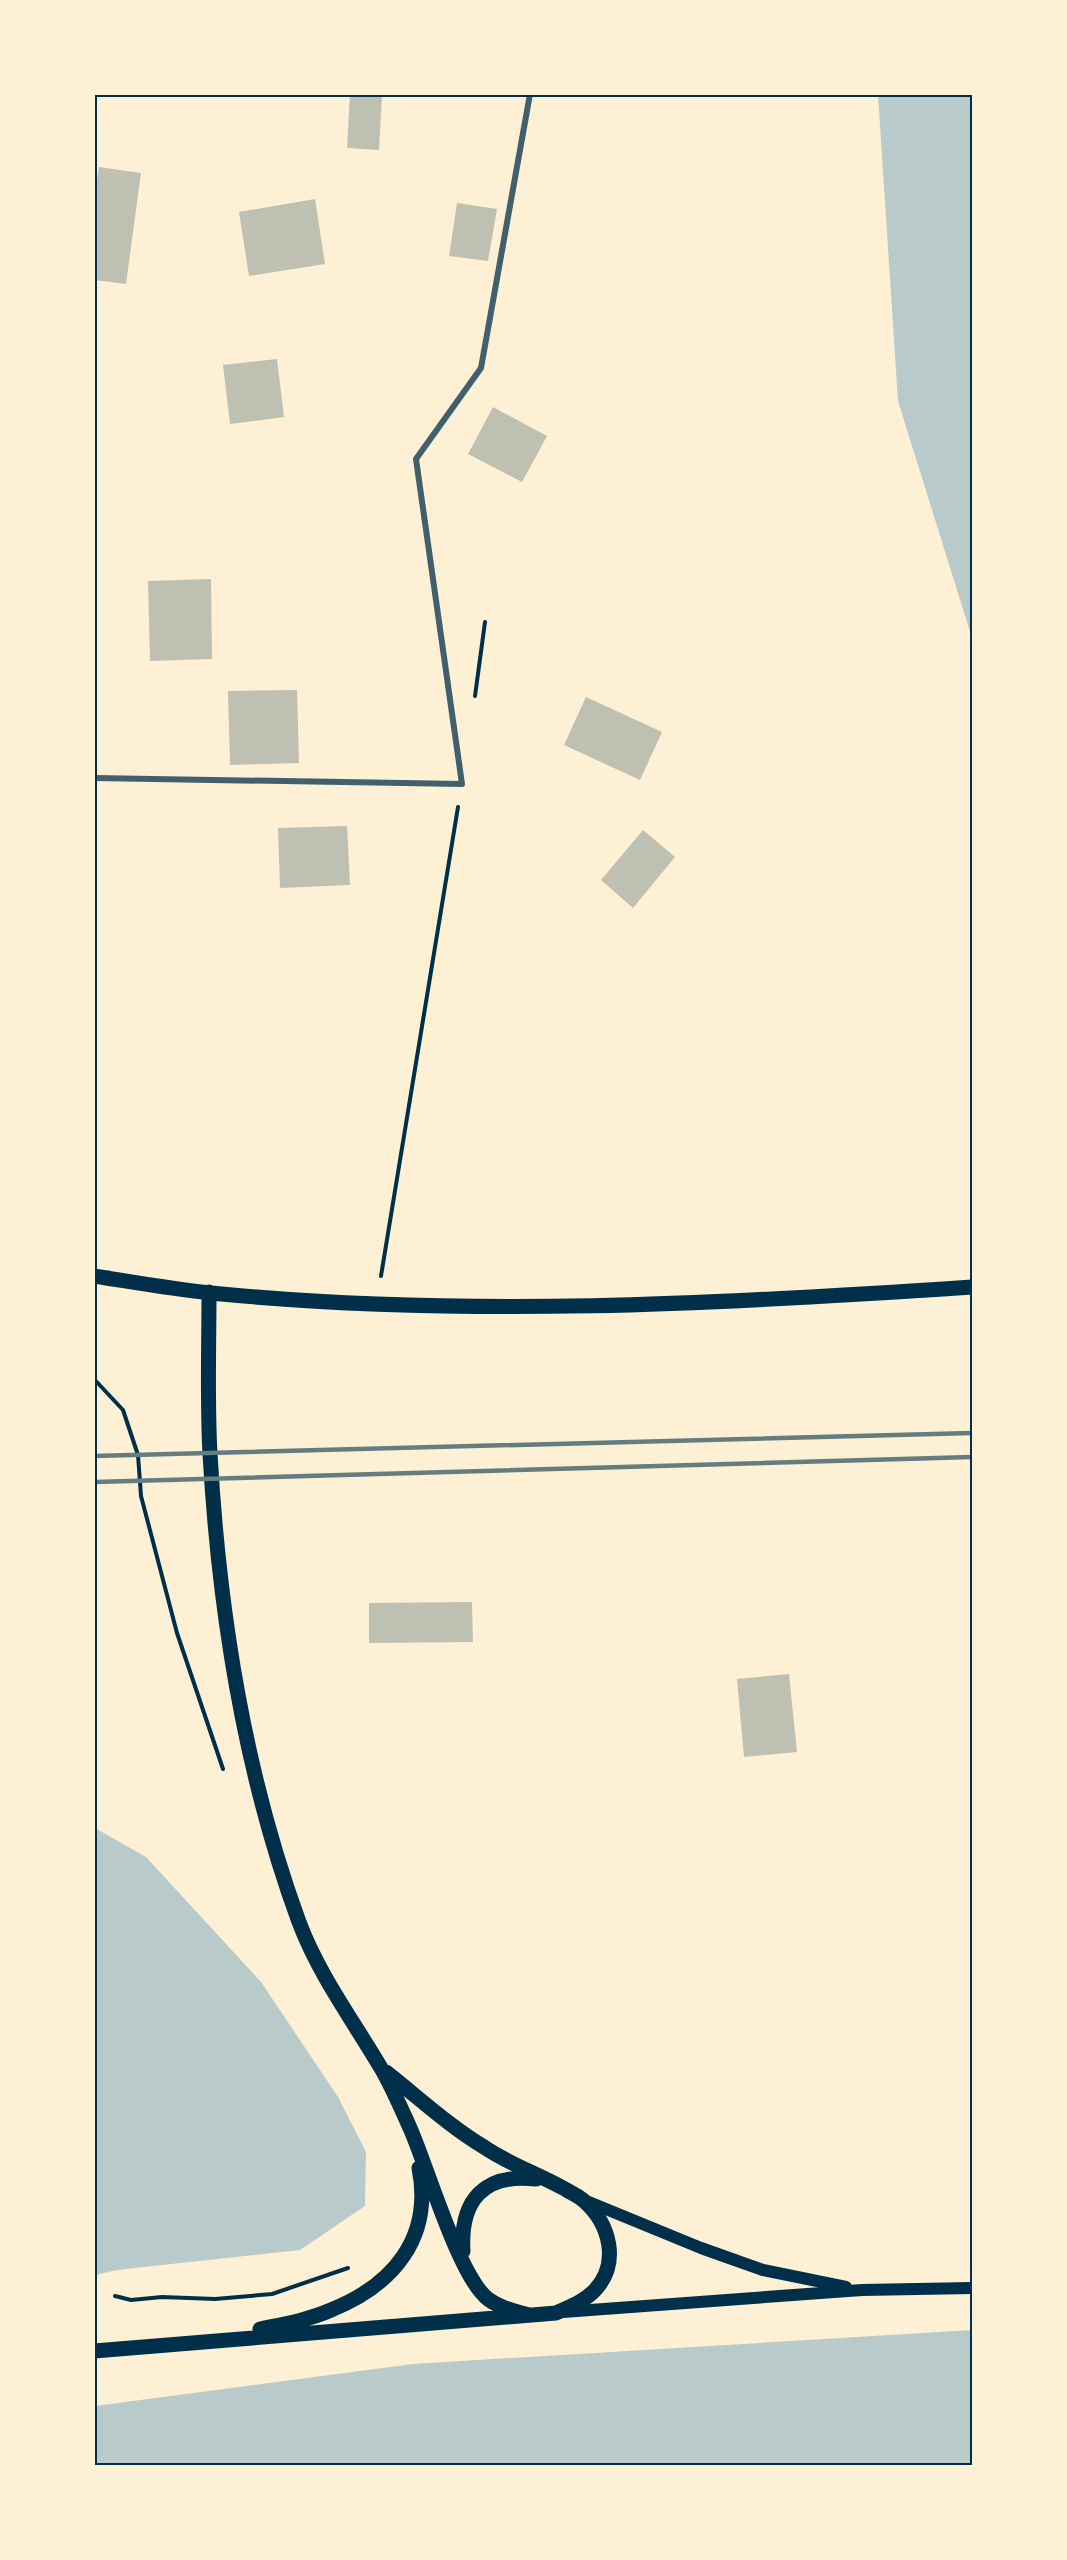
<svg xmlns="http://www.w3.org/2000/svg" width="1067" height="2560" font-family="Merriweather,serif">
	<rect width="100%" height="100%" fill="#fdf0d5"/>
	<path fill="#b9caca" d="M878 95H972V638L898 401Z
		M95 1828 146 1857 261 1982 338 2097 366 2152 365 2206 300 2250 117 2270 95 2275Z
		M972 2330V2465H95V2406L413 2364Z"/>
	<path fill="#bec0b2" d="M350 94H382L379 150 347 148Z
		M99 167 141 173 126 284 94 280V198Z
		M315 199 325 264 249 276 239 212Z
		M457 203 497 209 488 261 449 256Z
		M277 359 284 417 230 424 223 365Z
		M493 407 547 436 522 482 468 454Z
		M211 579 212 659 150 661 148 581Z
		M297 690 299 763 230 765 228 691Z
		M586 697 662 732 640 780 564 745Z
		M347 826 350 885 280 888 278 828Z
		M643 830 675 857 633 908 601 880Z
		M472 1602 473 1642 369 1643V1603Z
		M789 1674 797 1752 744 1757 737 1679Z"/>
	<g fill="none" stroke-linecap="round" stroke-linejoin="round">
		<path stroke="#003049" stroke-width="4" d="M475 696 485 622
			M381 1276 458 807
			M94 1379 123 1410 138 1455 141 1496 177 1633 223 1769
			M115 2296 131 2300 162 2297 215 2299 272 2294 348 2268"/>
		<path stroke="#3f606c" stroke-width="6" d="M94 778 462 784 416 459 481 368 530 94"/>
		<path stroke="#003049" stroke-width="12" d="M584 2200 701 2248 763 2270 846 2287
			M563 2312 862 2290 972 2288"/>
		<path stroke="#003049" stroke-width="15" d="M94 1276C133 1282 172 1289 211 1293 465 1318 719 1304 972 1287
			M209 1292C209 1346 207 1400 210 1454 219 1613 244 1772 299 1922 319 1975 352 2019 381 2068 392 2087 401 2108 410 2128 427 2166 459 2277 488 2299 500 2308 515 2311 529 2315
			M463 2251C460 2200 484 2173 536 2179
			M260 2329C284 2324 308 2320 331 2310 393 2285 433 2238 419 2168
			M94 2351 556 2313C569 2307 585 2301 595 2290 620 2263 610 2224 584 2201 579 2196 571 2193 565 2189 538 2174 509 2164 484 2147 449 2126 418 2097 386 2072"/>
		<path stroke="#657d81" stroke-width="4.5" d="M94 1456 972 1433
			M94 1482 972 1457"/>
	</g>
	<rect width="1067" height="2560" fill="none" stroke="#fdf0d5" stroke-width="192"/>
	<rect x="96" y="96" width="875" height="2368" fill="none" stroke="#003049" stroke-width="2"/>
</svg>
